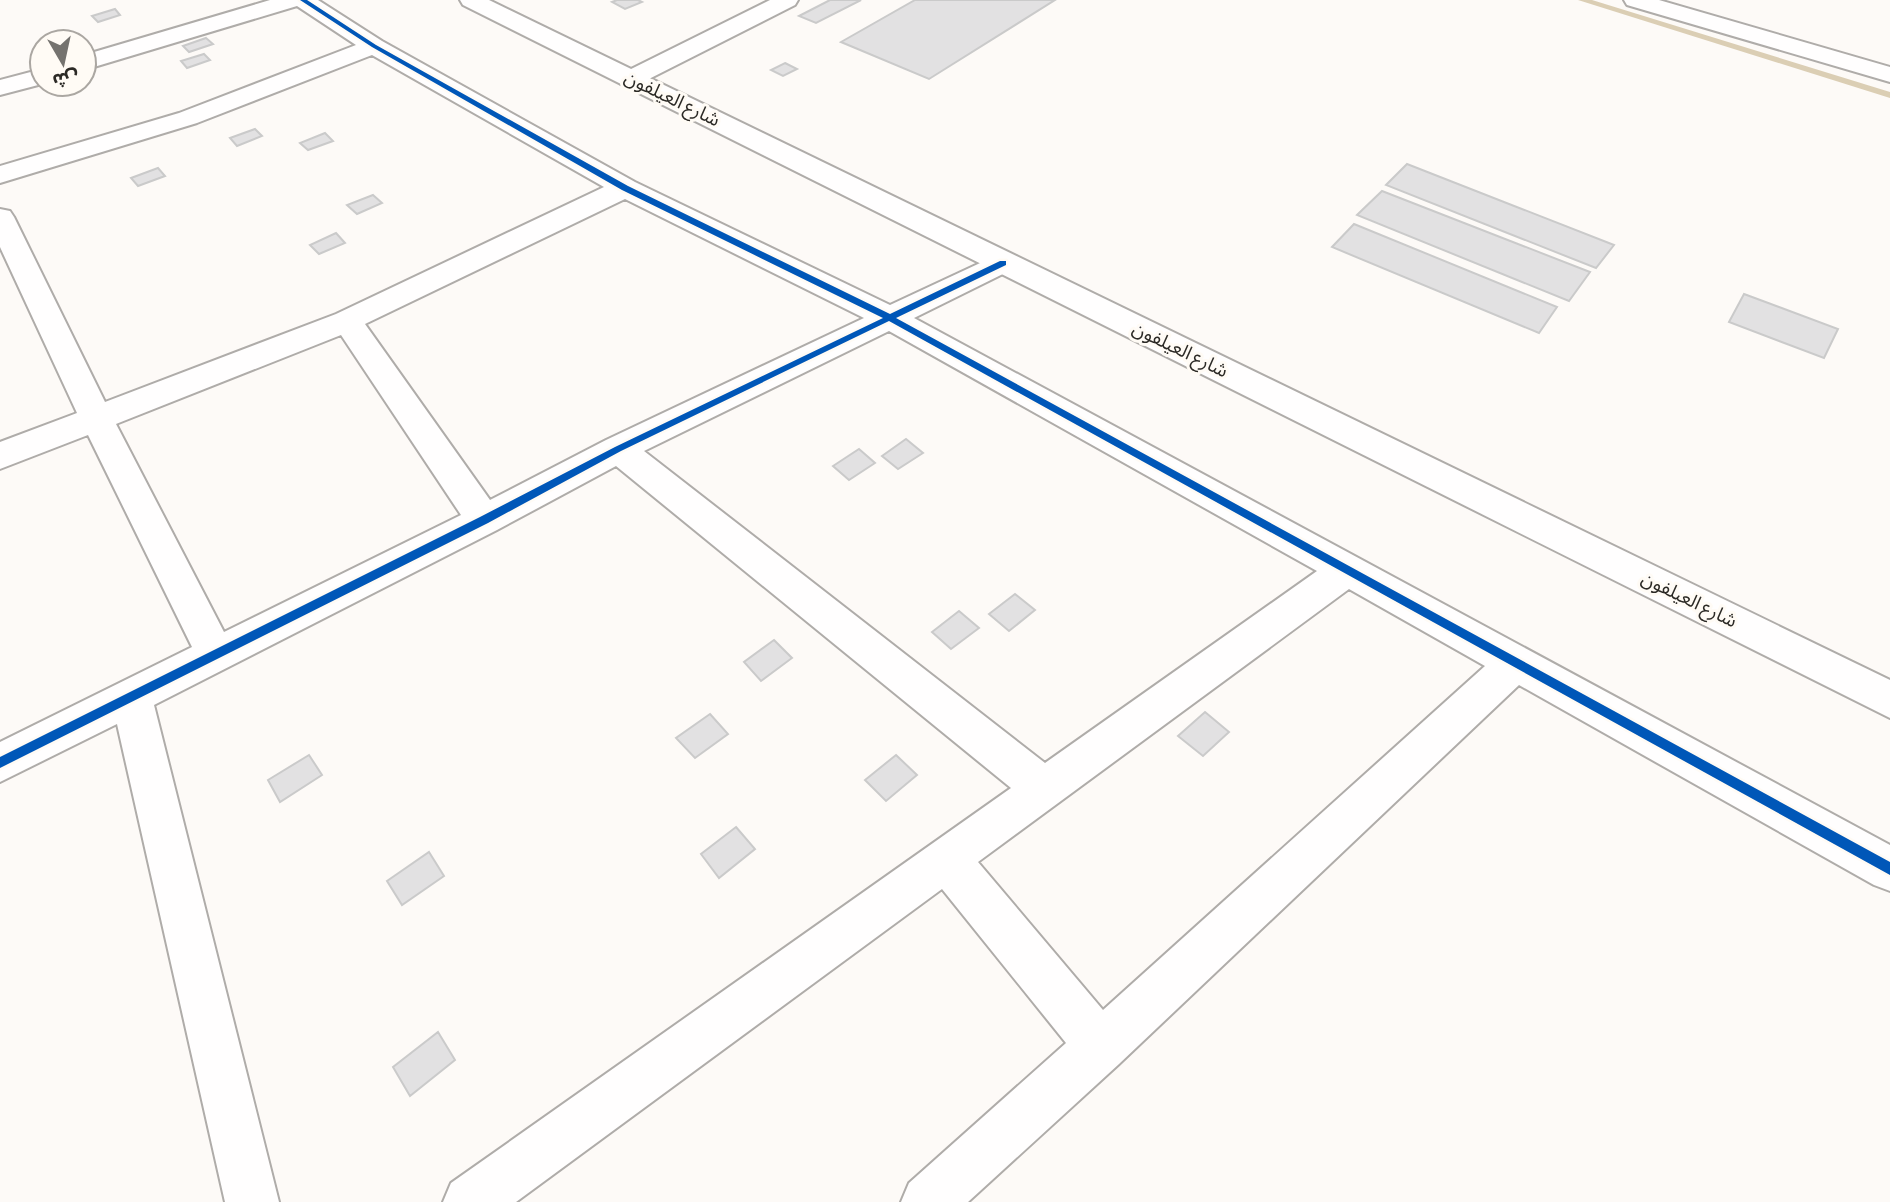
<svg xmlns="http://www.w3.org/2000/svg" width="1890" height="1202" font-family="'Alegreya Sans','Noto Sans Arabic',sans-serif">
	<rect width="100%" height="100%" fill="#fdfaf7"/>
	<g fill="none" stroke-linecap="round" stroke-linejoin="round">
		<path fill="#dbceb4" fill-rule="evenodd" d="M1578 0H1592L1890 92V98Z"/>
	</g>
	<path fill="#e2e1e2" stroke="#cacaca" stroke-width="2" d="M617 0H638L642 2 625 9 612 2Z
		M830 0H861L816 23 799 16Z
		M915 0H1055L929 79 841 42Z
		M115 9 120 15 98 22 92 16Z
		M206 38 213 44 189 52 183 46Z
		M204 54 210 60 187 68 181 61Z
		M785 63 797 69 783 76 771 70Z
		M255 129 262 136 237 146 230 138Z
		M325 133 333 141 308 150 300 143Z
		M1407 164 1614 245 1596 268 1386 185Z
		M158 168 165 176 138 186 131 178Z
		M1382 191 1590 272 1569 301 1357 215Z
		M373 195 382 203 357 214 347 205Z
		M1354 224 1557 307 1539 333 1332 247Z
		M336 233 345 243 319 254 310 245Z
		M1744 294 1838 329 1824 358 1729 322Z
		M906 439 923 453 898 469 882 456Z
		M859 449 875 463 849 480 833 466Z
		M1015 594 1035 610 1009 631 989 614Z
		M959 611 979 628 951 649 932 632Z
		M774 640 792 658 761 681 744 662Z
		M1205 712 1229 732 1203 756 1178 736Z
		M710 714 728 734 695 758 676 738Z
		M309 755 322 775 280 802 268 780Z
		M896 755 917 775 886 801 865 780Z
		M736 827 755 849 719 878 701 854Z
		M429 852 444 876 402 905 387 881Z
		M438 1032 455 1060 410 1096 393 1067Z"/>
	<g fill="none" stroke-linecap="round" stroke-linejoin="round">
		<defs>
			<path id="minor" d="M270 0H318L382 41 635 182 890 305 993 257 1003 254 1013 257 1018 263 1013 269 914 318 1890 845V891L1874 885 1519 685 1119 1064 968 1202H901L909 1183 1066 1043 942 889 516 1202H443L451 1183 1011 788 616 466 497 530 154 705 279 1202H225L117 724 0 782V742L192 647 88 435 0 469V442L77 413 0 247V209L10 211 14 217 105 402 336 314 604 187 372 55 197 123 0 183V166L179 113 356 45 297 6 84 70V55ZM625 199 864 318 606 440 490 500 365 324ZM889 331 1317 571 1045 763 644 451ZM341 335 461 515 224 632 116 424ZM1349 589 1485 666 1103 1010 978 862Z
				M770 0H798L795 5 639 84 630 86 621 84 618 79 621 74Z
				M1624 0H1659L1890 67V82L1627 5Z
				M42 69V84L0 95V80Z"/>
			<path id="trunk" d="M460 0H489L1890 680V718L463 5Z"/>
		</defs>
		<use href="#minor" stroke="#afaca9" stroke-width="4"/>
		<use href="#trunk" stroke="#afaca9" stroke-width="4"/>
		<use href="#minor" fill="#fffefe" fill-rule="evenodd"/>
		<use href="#trunk" fill="#fffefe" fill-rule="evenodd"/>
		<defs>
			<path id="cycleway" d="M300 0H307L376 45 628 186 890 314 1000 261H1006V265L896 318 1890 862V875L889 321 621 451 488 523 0 768V757L480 517 615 447 883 318 622 190 372 47Z"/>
		</defs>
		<use href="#cycleway" stroke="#fffbf5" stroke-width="5"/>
		<use href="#cycleway" fill="#0057b8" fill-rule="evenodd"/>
	</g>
	<g text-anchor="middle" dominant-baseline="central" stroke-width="6" stroke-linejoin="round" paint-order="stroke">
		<g font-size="19" fill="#2c2a26" stroke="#fffbf5">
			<text transform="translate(672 99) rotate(26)">شارع العيلفون</text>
			<text transform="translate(1180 350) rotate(26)">شارع العيلفون</text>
			<text transform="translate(1689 600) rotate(26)">شارع العيلفون</text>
		</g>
	</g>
	<g transform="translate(63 63) rotate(171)"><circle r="33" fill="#fffbf5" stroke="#aba7a2" stroke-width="2"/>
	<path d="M0-5L12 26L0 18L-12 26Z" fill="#75736f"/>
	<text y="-10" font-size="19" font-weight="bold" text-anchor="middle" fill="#2c2a26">ش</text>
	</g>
</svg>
